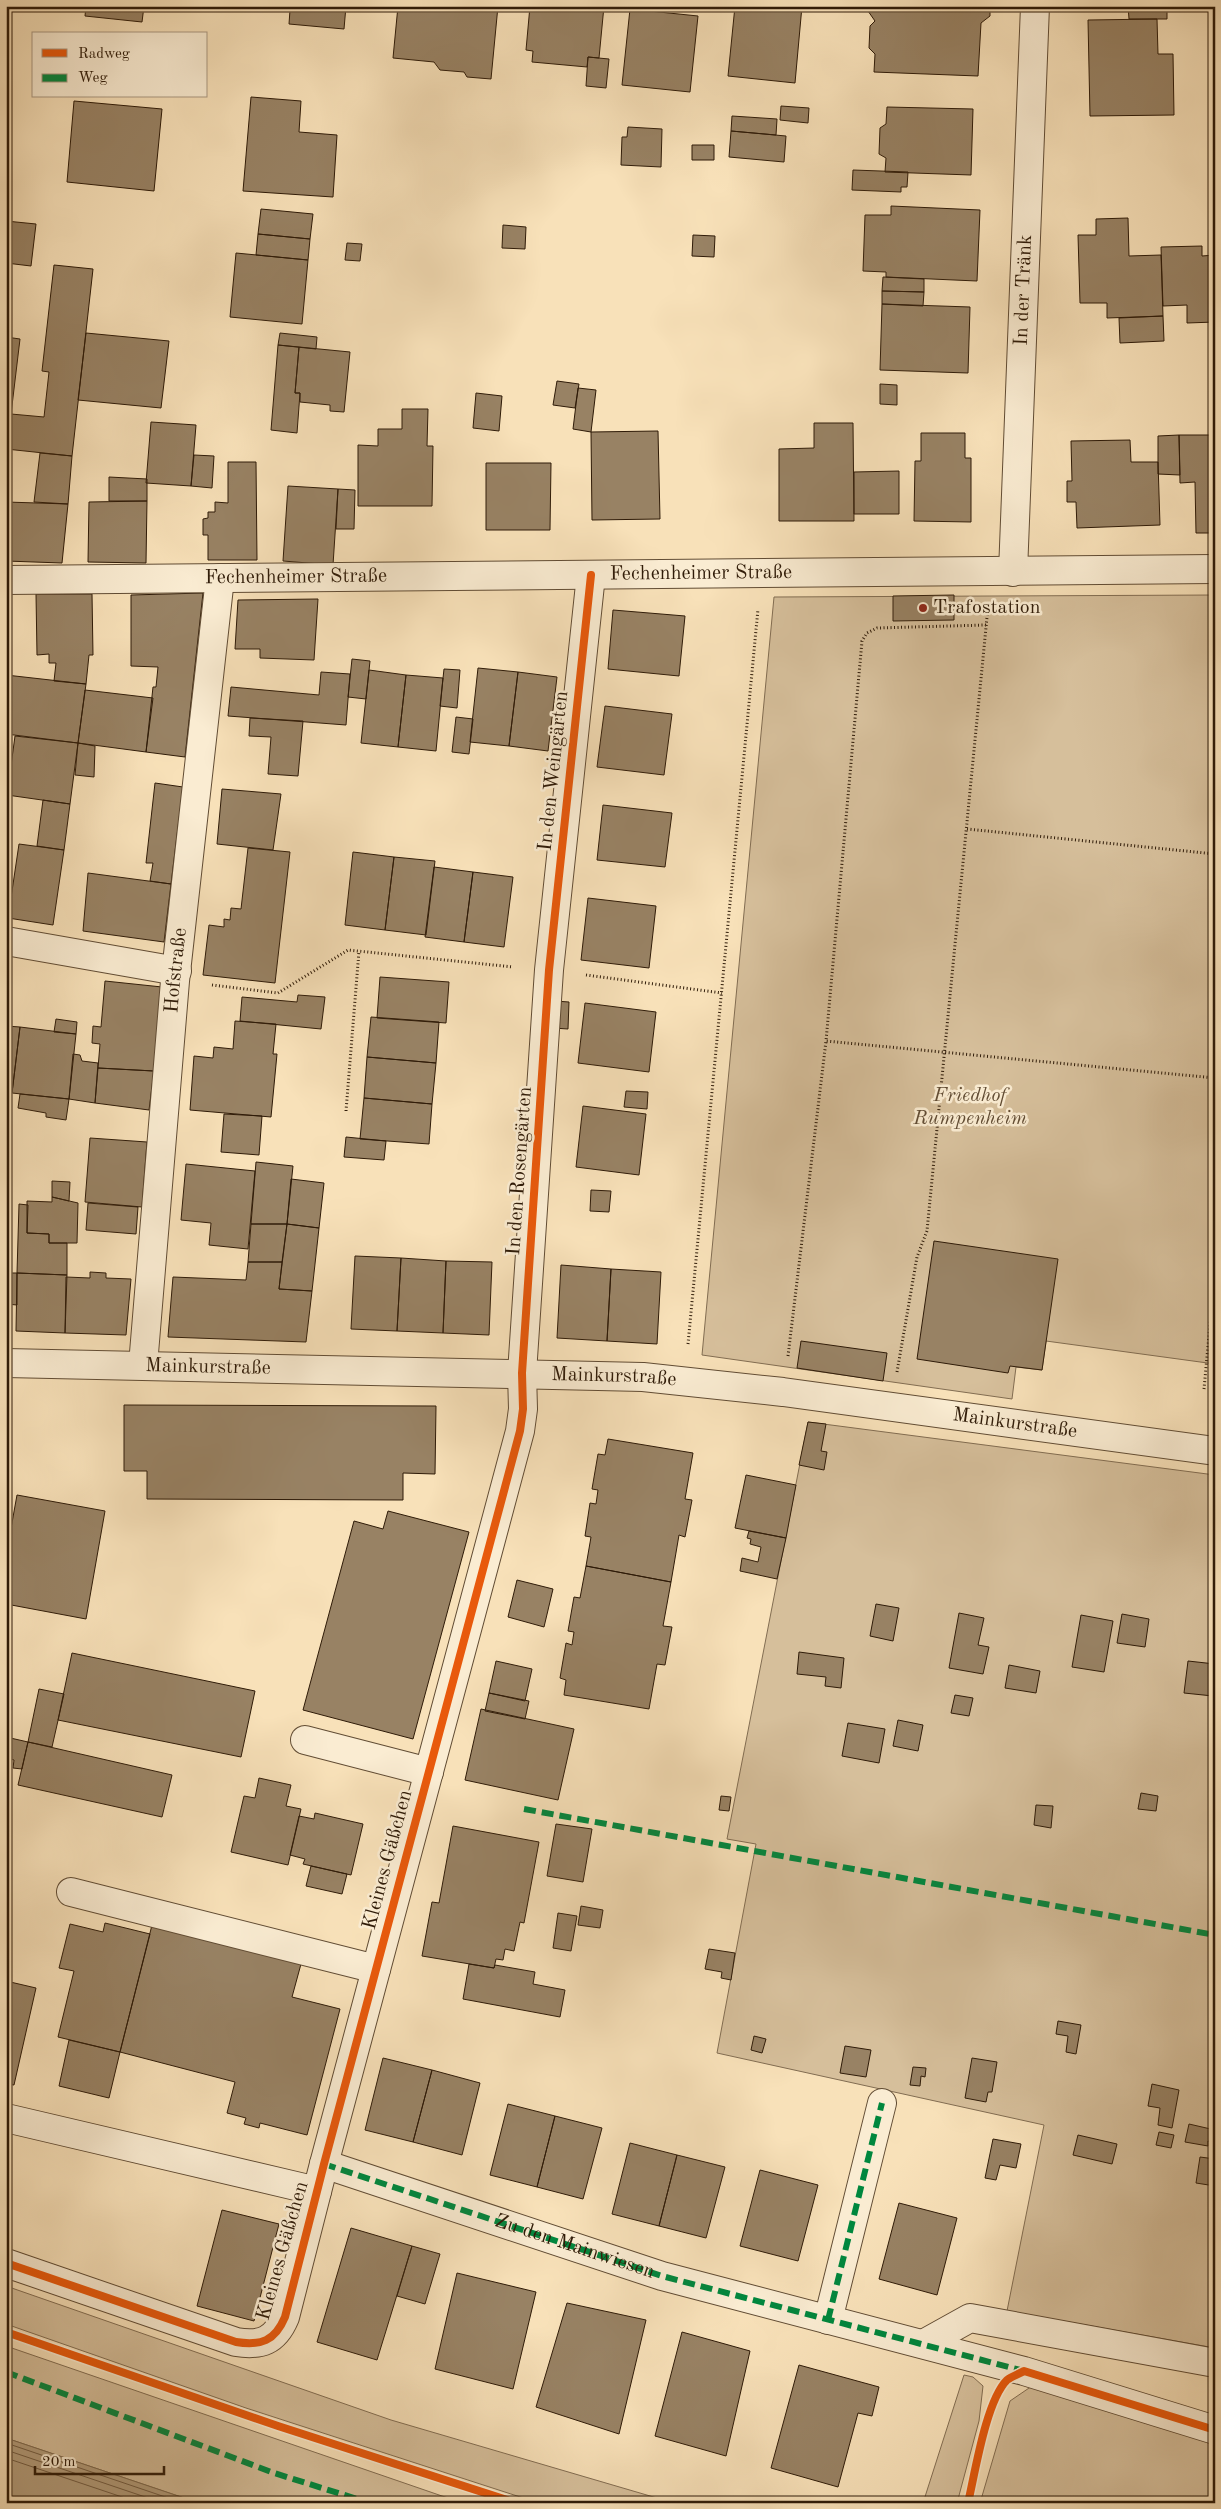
<svg xmlns="http://www.w3.org/2000/svg" width="1221" height="2509" font-family="'Old Standard TT',serif">
	<rect width="100%" height="100%" fill="#f8e1b9"/>
	<filter id="stains"><feTurbulence type="fractalNoise" baseFrequency=".004" numOctaves="4"/><feColorMatrix values="0 0 0 0 .2 0 0 0 0 .09 0 0 0 0 .02 0 0 0 .5 -.17"/></filter>
	<radialGradient id="worn" r=".72"><stop offset=".6" stop-color="#630" stop-opacity="0"/><stop offset="1" stop-color="#630" stop-opacity=".3"/></radialGradient>
	<path fill="#d6bf9b" stroke="#826d52" d="M1215 595V1364L1046 1341 1042 1370 1016 1367 1012 1399 702 1355 774 597Z
		M808 1422 1215 1475V2348L1007 2311 1044 2125 717 2053 756 1844 727 1839Z
		M6 2286 391 2420 674 2503H539L511 2494 246 2408 6 2324Z
		M6 2346 442 2496 465 2503H199L6 2438Z
		M964 2375 973 2377 983 2386 979 2421 957 2503H923Z
		M1032 2386 1215 2444V2503H980L1010 2401Z"/>
	<path fill="#b49e7d" stroke="#7f6a4e" d="M6 2438 199 2503H6Z"/>
	<g fill="none" stroke-linecap="round" stroke-linejoin="round">
		<path stroke="#725c42" stroke-width="1" d="M6 2443 183 2503
			M6 2450 163 2503
			M6 2458 140 2503"/>
	</g>
	<path fill="#988264" stroke="#2f1b08" d="M86 6H144L142 22 85 16Z
		M264 6H346L344 29 289 24 290 10Z
		M398 6H498L491 79 467 77 464 72 440 70 434 62 393 58Z
		M530 6H604L599 58 588 57 587 67 532 62 533 51 526 50Z
		M735 6H802L795 83 728 76Z
		M868 6H990V16L981 23 978 76 874 72 875 54 869 48 870 26 875 21 868 11Z
		M1128 6H1167V19H1129Z
		M630 9 698 16 690 92 622 85Z
		M1157 19 1158 54H1173L1174 115 1090 116 1088 20Z
		M588 57 609 59 606 88 586 86Z
		M251 97 301 101 299 132 337 135 333 197 243 191Z
		M74 101 162 109 154 191 67 182Z
		M781 106 809 108 808 123 780 120Z
		M887 107 973 109 971 175 885 172 886 158 879 154 880 128 886 124Z
		M732 116 777 119 776 135 731 131Z
		M628 127 662 129 661 167 621 165 622 137H627Z
		M731 131 786 136 784 162 729 157Z
		M692 145H714V160H692Z
		M853 170 908 172 907 187H901V192L852 190Z
		M891 206 980 210 977 281 886 277V272L863 271 865 215H891Z
		M261 209 313 214 310 239 258 234Z
		M1128 218 1129 256 1161 255 1163 316 1107 318V303H1080L1078 235H1096V219Z
		M6 221 36 224 31 266 6 263Z
		M503 225 526 227 525 249 502 248Z
		M258 234 310 239 308 260 256 255Z
		M693 235 715 236 714 257 692 256Z
		M347 243 362 244 360 261 345 260Z
		M1202 246V256L1215 255V322L1187 323V305L1163 306 1161 247Z
		M236 253 308 260 302 324 230 317Z
		M54 265 93 269 72 456 6 449V337L20 339 11 414 44 417 49 372 42 371Z
		M883 277 924 279V292L882 291Z
		M882 291 924 292 923 306 882 304Z
		M882 304 970 307 968 373 880 370Z
		M1163 316 1164 341 1120 343 1119 318Z
		M86 333 169 341 161 408 78 400Z
		M280 333 317 337 316 349 278 345Z
		M278 345 299 347 295 393H300L297 433 271 430Z
		M299 347 350 352 344 412 330 411V405L300 402V393H295Z
		M557 381 579 384 575 408 553 405Z
		M880 384 897 385V405L880 404Z
		M578 388 596 390 591 432 573 429Z
		M476 393 502 396 499 431 473 428Z
		M402 409H428L427 446H433L432 506H358V445L378 446V429H402Z
		M151 422 196 425 191 486 146 483Z
		M814 423H853L854 521H779V449L814 448Z
		M658 431 660 519 592 520 591 432Z
		M921 433H965V458H971V522L914 521 915 461H921Z
		M1179 435 1180 475 1158 474V436Z
		M1179 435H1215V533H1196L1195 482 1180 483Z
		M1130 440 1131 462H1158L1160 525 1077 528 1076 502H1067V481H1072L1071 441Z
		M40 453 72 456 68 504 34 502Z
		M194 455 214 456 212 488 191 486Z
		M228 462H256L257 560H208V535H203V519L208 518V512H215V502L228 503Z
		M486 463H551L550 530H486Z
		M899 471V514H854V472Z
		M109 477 147 479V501H109Z
		M288 486 338 489 333 565 283 561Z
		M338 489 355 490 354 529H336Z
		M147 501 146 563 88 562 89 502Z
		M6 502 68 504 62 563 6 561Z
		M203 593 185 757 146 752 153 687H156L158 667 131 666V595Z
		M36 594H92L93 655H89L86 684 54 681 56 663H49V654L37 655Z
		M954 595V620L893 621V596Z
		M318 599 314 660 260 658V649H235L238 600Z
		M613 610 685 616 679 676 608 669Z
		M352 659 370 661 366 699 348 697Z
		M478 668 518 672 509 746 470 742Z
		M444 669 460 670 457 708 440 706Z
		M369 670 406 675 398 747 361 743Z
		M321 672 350 674 346 725 228 716 231 687 319 695Z
		M518 672 557 677 548 751 509 746Z
		M6 675 86 684 78 743 6 734Z
		M406 675 443 678 436 751 398 747Z
		M85 690 153 698 146 752 78 743Z
		M605 706 672 714 664 775 597 767Z
		M456 717 473 719 469 754 452 752Z
		M250 718 303 721 298 776 268 774 271 737 249 736Z
		M15 736 78 743 70 804 7 795Z
		M78 743 95 746 94 777 75 775Z
		M155 783 183 787 171 884 150 881 153 863H146Z
		M222 789 281 794 273 850 217 844Z
		M43 800 70 804 64 850 37 846Z
		M603 805 672 813 665 867 597 860Z
		M19 844 64 850 53 925 8 918Z
		M248 848 290 852 275 983 203 975 209 925 224 927V919L230 920 231 908 241 909Z
		M353 852 394 857 385 930 345 925Z
		M394 857 435 861 426 935 385 930Z
		M434 867 473 872 464 942 425 937Z
		M473 872 513 877 504 947 464 942Z
		M88 873 171 884 164 942 83 931Z
		M588 898 656 906 649 968 581 960Z
		M380 977 449 982 446 1023 377 1018Z
		M105 981 162 987 154 1071 98 1068 100 1044 92 1043 93 1026 101 1027Z
		M298 995 325 997 321 1029 240 1021 242 997 297 1002Z
		M555 1001 569 1002 568 1029 553 1028Z
		M585 1003 656 1012 649 1072 578 1063Z
		M371 1017 439 1022 436 1063 367 1057Z
		M56 1019 77 1022 76 1034 54 1032Z
		M235 1021 276 1024 273 1054H277L271 1117 190 1110 194 1056 213 1058 214 1047 233 1049Z
		M6 1026 20 1027 12 1093 6 1092Z
		M20 1027 76 1034 69 1099 12 1093Z
		M73 1054 80 1055 82 1061 98 1063 95 1103 69 1099Z
		M367 1057 436 1063 432 1104 364 1098Z
		M98 1068 154 1071 149 1110 95 1103Z
		M626 1091 648 1092 647 1109 624 1107Z
		M20 1094 69 1099 66 1120 46 1117V1113L18 1108Z
		M364 1098 432 1104 429 1144 360 1139Z
		M583 1106 646 1114 639 1175 576 1167Z
		M224 1114 262 1116 259 1155 221 1152Z
		M346 1137 386 1141 384 1160 344 1157Z
		M90 1138 147 1142 142 1207 85 1202Z
		M256 1162 293 1166 287 1224H251Z
		M186 1164 255 1171 248 1249 209 1245 211 1223 181 1220Z
		M291 1179 324 1183 319 1228 287 1224Z
		M52 1181 70 1182 69 1201 52 1197Z
		M591 1190 611 1191 609 1212 590 1211Z
		M52 1197 78 1203 77 1243H49V1234L27 1233V1201L52 1202Z
		M88 1203 138 1207 136 1234 86 1230Z
		M19 1204 28 1205 27 1233 49 1234V1243H67V1275L17 1273Z
		M251 1224H287L282 1262H248Z
		M287 1224 319 1228 312 1291 279 1289Z
		M934 1241 1058 1259 1042 1370 1010 1366 1008 1373 917 1359Z
		M355 1256 401 1258 397 1331 351 1329Z
		M401 1258 446 1261 443 1333 397 1331Z
		M446 1261 492 1262 489 1335 443 1333Z
		M248 1262H282L279 1289 312 1291 306 1342 168 1337 173 1277 246 1280Z
		M561 1265 611 1269 607 1341 557 1338Z
		M611 1269 661 1272 657 1344 607 1341Z
		M90 1272 106 1273V1278L131 1279 126 1335 65 1333 66 1277 90 1278Z
		M6 1273H17V1305L6 1304Z
		M17 1273 67 1275 65 1333 16 1331Z
		M801 1341 887 1353 883 1381 797 1368Z
		M124 1405 436 1406 435 1474 403 1473V1500L147 1499V1471H124Z
		M808 1422 826 1424 821 1451 827 1452 824 1470 799 1465Z
		M608 1439 693 1453 685 1499 692 1500 685 1537 679 1535 671 1582 586 1566 591 1537 585 1536 590 1503 596 1504 598 1490 592 1489 598 1454 605 1455Z
		M746 1475 796 1485 786 1538 735 1528Z
		M17 1495 105 1511 86 1619 6 1604V1556Z
		M388 1511 469 1532 413 1739 303 1710 354 1521 383 1529Z
		M749 1531 786 1538 777 1579 740 1571 742 1558 758 1562 761 1547 750 1544 751 1539 747 1538Z
		M586 1566 671 1582 663 1626 672 1627 665 1665 657 1664 649 1709 564 1695 566 1680 560 1678 566 1643 572 1645 574 1632 568 1631 574 1597 580 1598Z
		M517 1580 553 1589 544 1627 508 1617Z
		M876 1604 899 1608 893 1641 870 1636Z
		M959 1613 984 1618 978 1645 989 1647 983 1674 949 1668Z
		M1122 1614 1149 1619 1145 1647 1117 1643Z
		M1081 1615 1113 1621 1104 1672 1072 1667Z
		M799 1652 844 1658 841 1688 825 1686 826 1677 797 1674Z
		M72 1653 255 1691 241 1757 58 1720Z
		M496 1661 532 1669 525 1701 489 1693Z
		M1188 1661 1215 1664 1213 1696 1184 1693Z
		M1009 1665 1040 1671 1036 1693 1005 1688Z
		M39 1689 64 1694 52 1747 28 1742Z
		M489 1693 529 1701 525 1719 485 1711Z
		M955 1695 973 1698 969 1716 951 1713Z
		M481 1709 574 1729 558 1800 465 1780Z
		M898 1720 923 1725 918 1751 893 1746Z
		M848 1723 885 1729 879 1763 842 1756Z
		M6 1737 28 1742 22 1769 13 1768 14 1760 6 1758Z
		M28 1742 172 1775 162 1817 18 1785Z
		M259 1778 291 1785 286 1806 301 1809 288 1865 231 1852 244 1796 255 1798Z
		M1141 1793 1158 1796 1156 1811 1138 1809Z
		M721 1796 731 1797 729 1811 719 1810Z
		M1036 1805 1053 1806 1051 1828 1034 1825Z
		M315 1813 363 1824 351 1875 303 1864 305 1859 290 1855 299 1816 314 1819Z
		M556 1824 592 1829 583 1882 547 1876Z
		M453 1826 539 1842 524 1923 520 1922 514 1951 505 1949 503 1960 496 1959 494 1968 422 1956 432 1902 439 1903Z
		M311 1866 347 1874 342 1894 306 1886Z
		M581 1906 603 1910 600 1928 578 1925Z
		M558 1913 577 1916 571 1951 553 1948Z
		M105 1923 150 1934 120 2052 58 2037 74 1971 59 1968 70 1924 103 1932Z
		M152 1925 301 1964 292 1997 340 2009 307 2135 260 2123 259 2128 244 2124 246 2118 227 2113 235 2082 120 2052Z
		M709 1949 735 1953 731 1980 721 1978 722 1972 705 1969Z
		M469 1964 494 1968 495 1965 535 1972 533 1984 565 1990 560 2017 463 1999Z
		M6 1981 36 1988 14 2085 6 2084Z
		M1058 2021 1081 2025 1076 2054 1066 2052 1068 2036 1056 2034Z
		M754 2036 766 2039 762 2053 751 2050Z
		M69 2040 120 2052 109 2098 59 2086Z
		M845 2046 871 2050 866 2077 840 2073Z
		M383 2058 432 2070 413 2142 365 2130Z
		M972 2058 997 2062 992 2092H988L986 2102 965 2098Z
		M913 2067 926 2068 925 2077 921 2076 920 2086 910 2085Z
		M432 2070 480 2083 462 2155 413 2142Z
		M1152 2084 1179 2090 1172 2128 1158 2125 1160 2108 1148 2106Z
		M508 2104 555 2116 537 2187 490 2175Z
		M555 2116 602 2128 583 2199 537 2187Z
		M1189 2124 1215 2130V2143L1208 2141V2146L1185 2142Z
		M1159 2132 1174 2135 1171 2148 1156 2145Z
		M1078 2135 1117 2144 1112 2164 1073 2155Z
		M993 2139 1021 2144 1016 2168 1000 2165 996 2180 985 2178Z
		M630 2143 677 2155 659 2226 612 2214Z
		M677 2155 725 2167 706 2238 659 2226Z
		M1200 2157 1215 2159V2186L1196 2183Z
		M760 2170 818 2185 798 2261 740 2246Z
		M899 2203 957 2218 937 2295 879 2279Z
		M222 2210 279 2224 254 2321 197 2306Z
		M351 2228 412 2246 377 2360 317 2342Z
		M412 2246 440 2254 425 2304 397 2296Z
		M457 2273 536 2292 513 2389 435 2369Z
		M567 2303 646 2320 619 2434 536 2407Z
		M682 2332 750 2351 726 2456 655 2436Z
		M799 2365 879 2387 872 2416 858 2413 838 2487 771 2468Z"/>
	<g fill="none" stroke-linecap="round" stroke-linejoin="round">
		<defs>
			<g id="minor">
				<path id="s1" d="M1013 572 1035 6"/>
				<path id="s2" d="M6 580 1215 569"/>
				<path d="M6 941 177 971"/>
				<path id="s3" d="M6 1363 643 1377 783 1392 1215 1451"/>
				<path id="s4" d="M143 1365 175 981 220 578"/>
				<path d="M305 1740 429 1772"/>
				<path d="M71 1892 376 1969"/>
				<path d="M6 2118 317 2191"/>
				<path d="M324 2164 662 2276 1024 2371 1215 2430"/>
				<path d="M6 2263 236 2342C261 2346 275 2341 285 2317L324 2164 520 1431 523 1409 522 1373 549 970 591 575"/>
				<path d="M828 2320 882 2103"/>
				<path d="M925 2343 970 2318 1215 2363"/>
			</g>
		</defs>
		<use href="#minor" stroke="#614c34" stroke-width="30"/>
		<path stroke="#2f1b08" stroke-width="3" stroke-dasharray="1 2.5" stroke-linecap="butt" d="M986 625 877 628 867 633 862 641 826 1041 1215 1078
			M967 829 1215 854
			M586 975 722 993
			M212 985 278 993 348 950 513 967
			M346 1111 359 951
			M688 1344 758 609
			M788 1356 826 1041
			M897 1372 917 1257 927 1231 988 607
			M1204 1389 1215 1271"/>
		<use href="#minor" stroke="#faecd2" stroke-width="28"/>
		<g stroke="#00873e" stroke-width="6" stroke-dasharray="12 6" stroke-linecap="butt">
			<path d="M524 1809 1215 1935"/>
			<path id="s5" d="M324 2164 662 2276 1024 2371"/>
			<path d="M828 2320 882 2103"/>
			<path d="M6 2372 274 2473 370 2503"/>
		</g>
		<defs>
			<path id="cycleway" d="M6 2263 236 2342C261 2346 275 2341 285 2317L324 2164 520 1431 523 1409 522 1373 549 970 591 575
				M6 2332 278 2426 516 2503
				M968 2503C975 2473 986 2401 1007 2380 1012 2376 1019 2374 1024 2371L1215 2430"/>
		</defs>
		<use href="#cycleway" stroke="#faecd2" stroke-width="11"/>
		<use href="#cycleway" stroke="#e8590c" stroke-width="8"/>
	</g>
	<circle fill="#8f2418" stroke="#faecd2" stroke-width="2" cx="923" cy="608" r="5"/>
	<g text-anchor="middle" dominant-baseline="central" stroke-width="5" stroke-linejoin="round" paint-order="stroke">
		<g font-size="20" fill="#2f1b08" stroke="#faecd2">
			<text stroke="none"><textPath href="#s1" startOffset="282">In der Tränk</textPath></text>
			<text stroke="none"><textPath href="#s2" startOffset="695">Fechenheimer Straße</textPath></text>
			<text stroke="none"><textPath href="#s2" startOffset="290">Fechenheimer Straße</textPath></text>
			<text transform="translate(554 771) rotate(-84)">In den Weingärten</text>
			<text stroke="none"><textPath href="#s4" startOffset="396">Hofstraße</textPath></text>
			<text transform="translate(520 1171) rotate(-86)">In den Rosengärten</text>
			<text stroke="none"><textPath href="#s3" startOffset="202">Mainkurstraße</textPath></text>
			<text stroke="none"><textPath href="#s3" startOffset="608">Mainkurstraße</textPath></text>
			<text stroke="none"><textPath href="#s3" startOffset="1012">Mainkurstraße</textPath></text>
			<text transform="translate(388 1860) rotate(-75)">Kleines Gäßchen</text>
			<text stroke="none"><textPath href="#s5" startOffset="264">Zu den Mainwiesen</textPath></text>
			<text transform="translate(283 2251) rotate(-74)">Kleines Gäßchen</text>
		</g>
		<g font-size="20" fill="#2f1b08" stroke="#faecd2" text-anchor="start">
			<text x="933" y="608">Trafostation</text>
		</g>
		<g font-size="20" font-style="italic" fill="#614c34" stroke="#faecd2">
			<text x="970" y="1096">Friedhof<tspan x="970" dy="23">Rumpenheim</tspan></text>
		</g>
	</g>
	<rect width="1221" height="2509" fill="none" stroke="#f8e1b9" stroke-width="25"/>
	<rect x="8" y="8" width="1206" height="2494" fill="none" stroke="#2f1b08" stroke-width="2.5"/>
	<rect x="12" y="12" width="1196" height="2484" fill="none" stroke="#2f1b08"/>
	<rect x="32" y="32" width="175" height="65" fill="#faecd2" stroke="#a99881"/>
	<rect x="42" y="49" width="25" height="8" fill="#e8590c" stroke="#a99881"/>
	<text x="78" y="58" font-size="15" fill="#2f1b08">Radweg</text>
	<rect x="42" y="74" width="25" height="8" fill="#00873e" stroke="#a99881"/>
	<text x="78" y="82" font-size="15" fill="#2f1b08">Weg</text>
	<path d="M35 2466v8h129v-8" fill="none" stroke="#2f1b08" stroke-width="2.5"/>
	<text x="42" y="2466" font-size="15" fill="#2f1b08" stroke="#faecd2" stroke-width="4" paint-order="stroke">20 m</text>
	<rect width="100%" height="100%" filter="url(#stains)"/>
	<rect width="100%" height="100%" fill="url(#worn)"/>
</svg>
